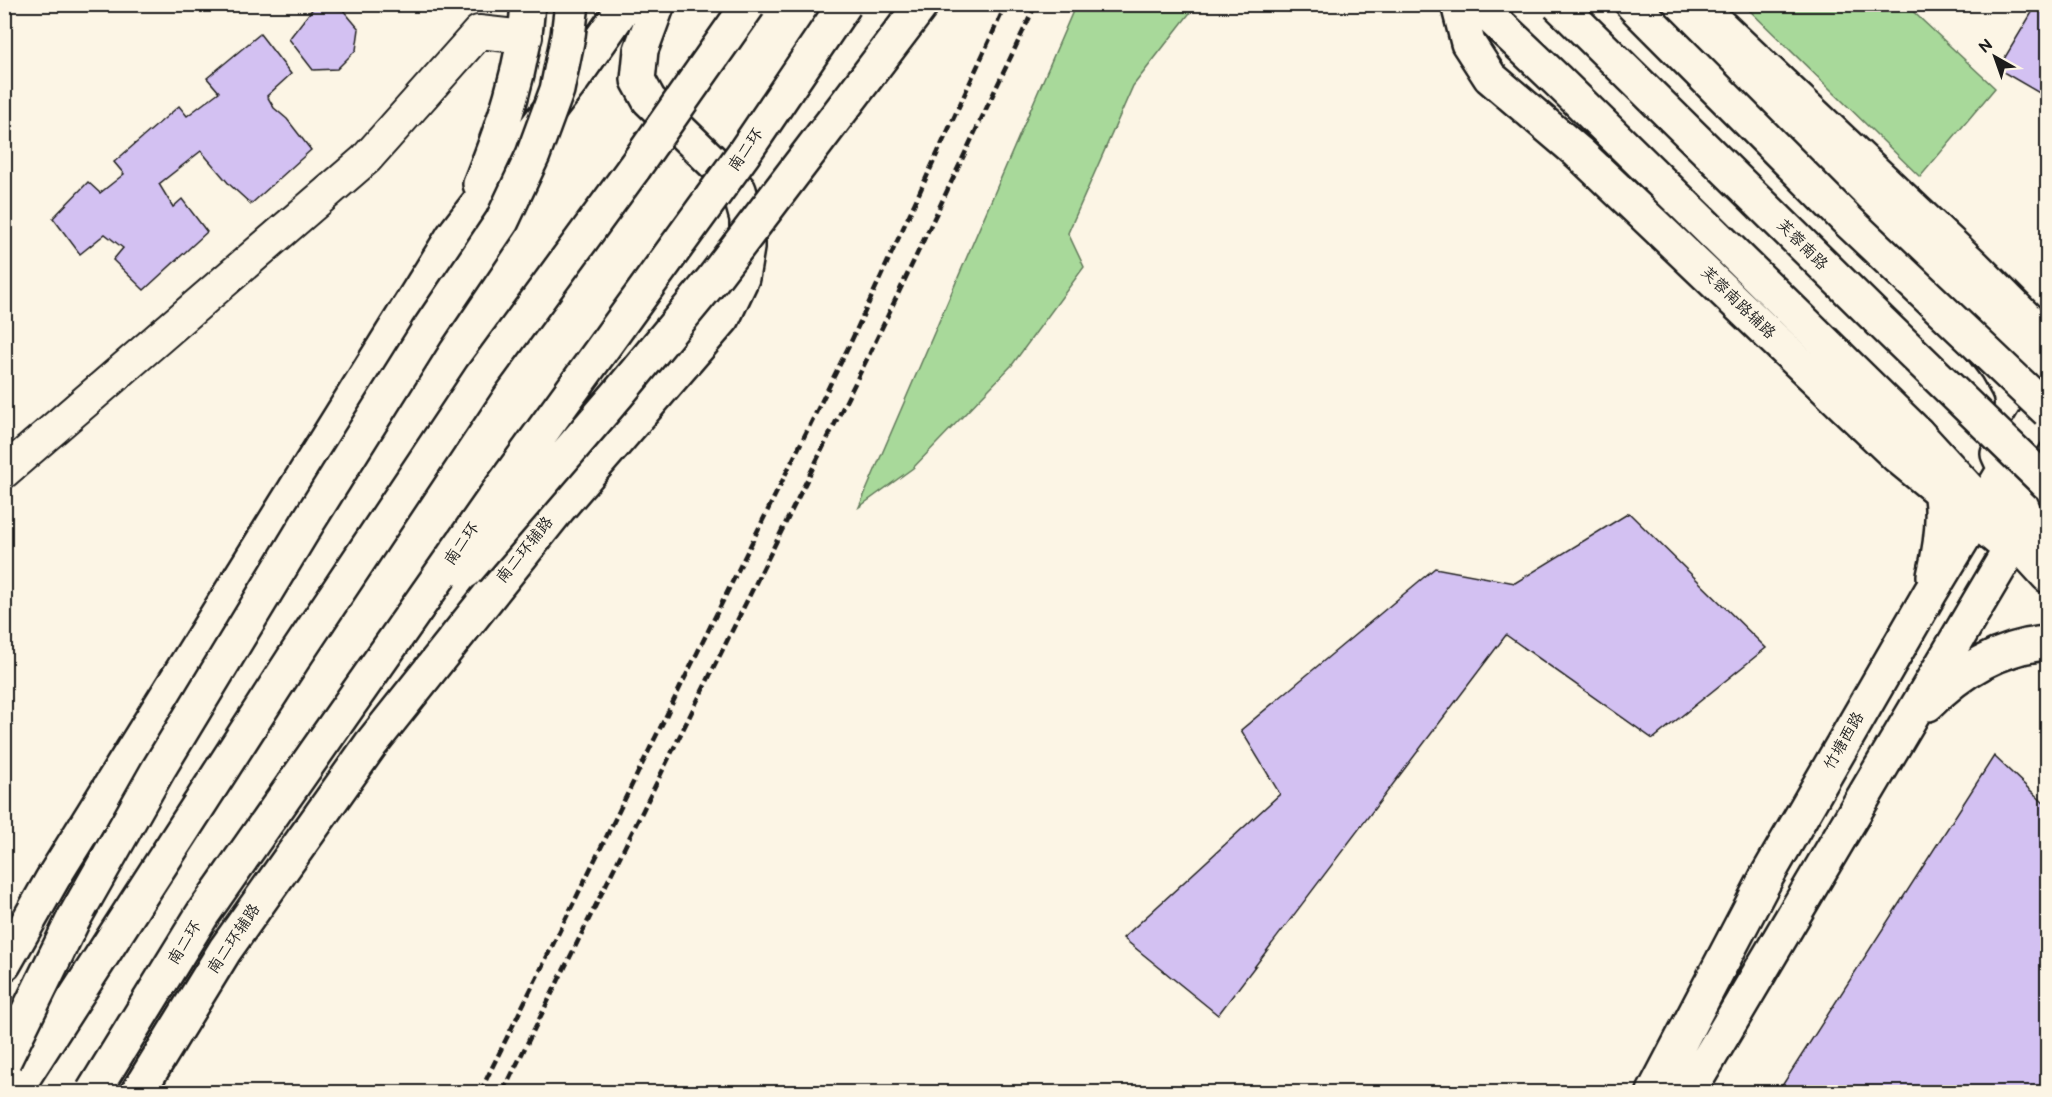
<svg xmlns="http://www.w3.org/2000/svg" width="2052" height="1097" font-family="'Balsamiq Sans','LXGW WenKai TC',sans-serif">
	<rect width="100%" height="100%" fill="#fcf5e5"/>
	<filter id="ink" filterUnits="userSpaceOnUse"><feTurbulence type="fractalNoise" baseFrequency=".0167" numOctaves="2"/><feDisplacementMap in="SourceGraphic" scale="12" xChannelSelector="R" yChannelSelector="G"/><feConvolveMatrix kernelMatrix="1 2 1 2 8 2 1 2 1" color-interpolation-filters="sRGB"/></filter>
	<g filter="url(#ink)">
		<path fill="#a8d99a" stroke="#627a5b" stroke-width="1.5" d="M1076 4 1196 5 1133 86 1068 233 1084 267 1012 365 913 468 859 507Z
			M1744 5H1906L1995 88 1920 177Z"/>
		<path fill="#d3c1f2" stroke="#1c1c1c" stroke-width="1.5" d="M2037 4H2048V98L1998 69Z
			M314 7 343 10 359 29 356 50 337 69 313 70 289 39Z
			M260 34 291 74 267 96 274 108 287 119 311 150 251 204 229 184 201 151 159 184 173 207 182 199 207 232 144 290 113 260 123 248 105 234 80 254 53 218 88 182 100 193 124 174 114 162 179 106 187 116 219 92 207 78Z
			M1629 513 1766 648 1653 739 1506 635 1218 1015 1123 938 1280 794 1241 730 1435 568 1515 583Z
			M1994 756 2048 807V1092H1778Z"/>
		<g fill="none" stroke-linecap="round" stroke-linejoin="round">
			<defs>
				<path id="street" d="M4 472 366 159 479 32 526 37"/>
				<path id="secondary" d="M1458 4 1468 43 1490 77 1578 152 1897 456 2009 548
					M1583 4 1950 365 1967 388 1976 404
					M1697 4 1973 265 2048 340
					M480 184C503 127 524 67 528 4
					M1998 454 2048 564
					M1934 576C1941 546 1947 509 1937 479
					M1928 704C1960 671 2002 646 2048 643
					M4 964 53 878 453 236 571 82 626 4
					M138 1092 225 950 371 744 559 508 723 318 742 278 747 248V219L739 190 717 166 649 100 638 80 641 50 658 4
					M1654 1092 1767 876 1930 593 2048 398
					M1689 1092 2021 531"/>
				<path id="primary" d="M2018 353 2048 374
					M1917 433 2048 576"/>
				<path id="highway" d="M1477 4 1557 80 1917 433
					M1659 4 2018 353
					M14 1092 297 653 481 377 634 168"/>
			</defs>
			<use href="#street" stroke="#1c1c1c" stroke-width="36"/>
			<use href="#secondary" stroke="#1c1c1c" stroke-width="38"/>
			<use href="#primary" stroke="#1c1c1c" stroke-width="38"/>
			<use href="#highway" stroke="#1c1c1c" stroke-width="38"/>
			<use href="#street" stroke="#fcf5e5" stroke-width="32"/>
			<use href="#secondary" stroke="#fcf5e5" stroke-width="33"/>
			<use href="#primary" stroke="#fcf5e5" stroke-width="33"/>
			<use href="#highway" stroke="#fcf5e5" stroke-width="33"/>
			<path stroke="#1c1c1c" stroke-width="4.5" stroke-dasharray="9 4.5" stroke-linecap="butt" d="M480 1092 849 346 1006 4
				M503 1092 868 357 1036 4"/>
			<defs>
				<path id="primary-bridge" d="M1558 4 1880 321 2048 484
					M1632 4 1846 219 2048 411"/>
				<path id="highway-bridge" d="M634 168 749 4
					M466 571 618 394 713 279 922 4
					M4 1061 73 920 158 770 308 522 427 332 502 221 533 155 557 90 568 36 572 4
					M93 1092 202 915 494 498 744 153 845 4"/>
			</defs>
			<use href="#primary-bridge" stroke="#1c1c1c" stroke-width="38" stroke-linecap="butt"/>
			<use href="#highway-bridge" stroke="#1c1c1c" stroke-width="38" stroke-linecap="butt"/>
			<use href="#primary-bridge" stroke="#fcf5e5" stroke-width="33"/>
			<use href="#highway-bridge" stroke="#fcf5e5" stroke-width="33"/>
		</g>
	</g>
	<g text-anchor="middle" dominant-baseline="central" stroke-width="5" stroke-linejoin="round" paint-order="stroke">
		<g font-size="16" fill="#1c1c1c" stroke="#fcf5e5">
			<text transform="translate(746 150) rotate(-55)">南二环</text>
			<text transform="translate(1802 245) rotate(45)">芙蓉南路</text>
			<text transform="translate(1738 303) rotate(44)">芙蓉南路辅路</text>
			<text transform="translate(462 544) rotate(-55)">南二环</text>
			<text transform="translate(525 550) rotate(-51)">南二环辅路</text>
			<text transform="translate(1844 741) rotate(-60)">竹塘西路</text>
			<text transform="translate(234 939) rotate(-56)">南二环辅路</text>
			<text transform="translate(185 943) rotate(-58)">南二环</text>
		</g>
	</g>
	<rect width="2052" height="1097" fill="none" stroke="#fcf5e5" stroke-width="24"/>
	<rect x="12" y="12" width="2028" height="1073" fill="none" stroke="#1c1c1c" stroke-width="2" filter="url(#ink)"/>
	<g transform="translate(1995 57) rotate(320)" stroke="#fcf5e5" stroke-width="4.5" paint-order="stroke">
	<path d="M0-4.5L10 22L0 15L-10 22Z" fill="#1c1c1c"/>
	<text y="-9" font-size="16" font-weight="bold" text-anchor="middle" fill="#1c1c1c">N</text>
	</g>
</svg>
